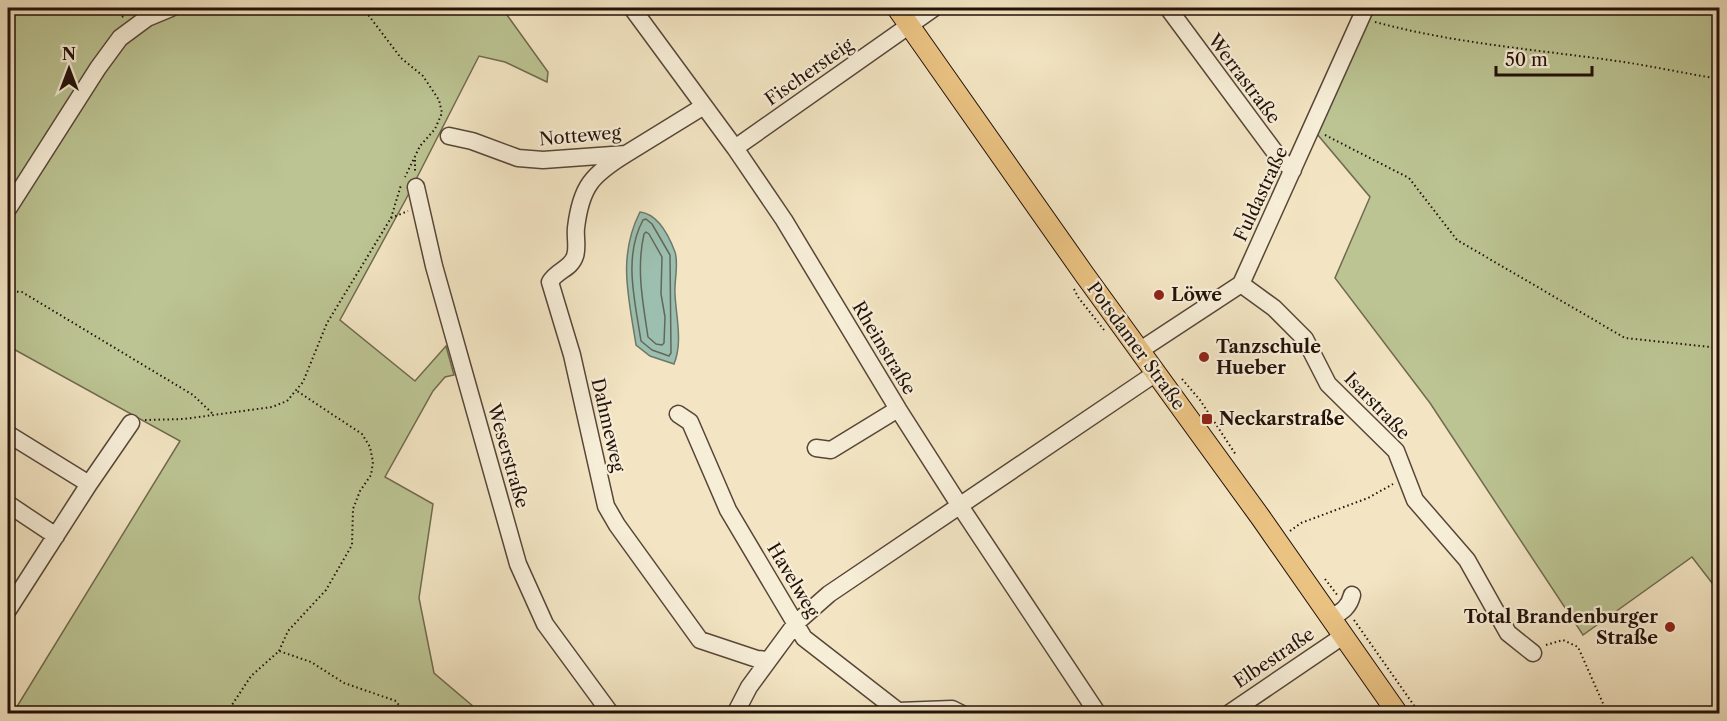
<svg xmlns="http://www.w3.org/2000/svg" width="1727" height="721" font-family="'Libre Caslon Text',serif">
	<rect width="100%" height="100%" fill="#f3e5c3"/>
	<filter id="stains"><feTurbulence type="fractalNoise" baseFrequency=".00333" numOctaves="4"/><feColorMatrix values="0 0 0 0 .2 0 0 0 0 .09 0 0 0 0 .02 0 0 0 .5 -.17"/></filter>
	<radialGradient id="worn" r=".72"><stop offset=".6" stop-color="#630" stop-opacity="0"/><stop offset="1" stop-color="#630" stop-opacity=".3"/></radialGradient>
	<path fill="#bcc493" stroke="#706a4e" stroke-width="1.5" d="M8 8H502L548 72 547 82 505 62 479 56 406 199 340 320 415 381 446 346 454 375 445 377 433 391 385 477 433 504 419 598 434 673 481 713H13L180 441 8 346Z
		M1362 8H1719V592L1692 557 1583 635 1430 403 1335 278 1370 197 1312 128Z"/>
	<path fill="#9cbfaf" stroke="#6c796d" stroke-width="1.5" d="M640 212C658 214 669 236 675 252 679 264 674 281 675 294 676 317 683 342 674 364L650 356 636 345C629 298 617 257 640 212Z"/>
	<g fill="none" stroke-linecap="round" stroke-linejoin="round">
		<path stroke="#60685c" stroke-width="1.5" d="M646 219 652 224 670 255 671 353 669 356 652 350 641 341C635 301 623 257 643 220Z
			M646 232 649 234 662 257 661 294 665 317 664 343 662 345 656 344 648 337C643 303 636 269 644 234Z"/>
		<defs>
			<path id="minor" d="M632 8 735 148 784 220 898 409 960 506 1098 714
				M1168 8 1280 159 1293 170
				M449 136 472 141 518 158 543 160 626 154 704 106
				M735 148 934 8
				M626 154C592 175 581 186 576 228 575 237 578 248 575 256 571 269 557 270 550 282L572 355 606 506 617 525 700 640 757 659 768 660
				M416 187 434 266 518 564 545 624 611 714
				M8 209 98 68 120 38 147 18 171 8
				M1241 284 1274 308 1305 339 1328 384 1396 451 1415 500 1467 560 1508 633 1533 653
				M1139 351 1241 284 1365 9
				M678 414 690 422 728 510 804 638 898 711 952 709 962 714
				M8 434 89 484 8 610
				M816 448 831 450 898 409
				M89 484 131 423
				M8 504 56 536
				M1331 618C1341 612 1349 608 1352 595
				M735 714 749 687 796 623 829 594 1156 373
				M1228 714 1343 636"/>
			<path id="major" d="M897 8 1084 274 1261 518 1398 714"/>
		</defs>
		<use href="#minor" stroke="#574638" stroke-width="19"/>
		<use href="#major" stroke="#231109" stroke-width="22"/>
		<path stroke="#231109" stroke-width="2" stroke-dasharray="1.5 3" stroke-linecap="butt" d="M363 8 401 58 423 76 439 100 442 113 435 129 420 146 405 177
			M122 17 134 8
			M1375 22C1457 44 1541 50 1624 62 1656 67 1688 74 1720 79
			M1325 135 1409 178 1457 240 1625 338 1720 348
			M415 160V173
			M391 218 408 211
			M1074 289 1078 297 1104 330
			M8 291 22 292 193 395 214 415
			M1182 379 1200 400 1236 455
			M145 420 184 419 272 407 287 401 303 382 327 323 391 218 401 185
			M1290 531 1301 523 1368 498 1393 484
			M1325 579 1338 596
			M1354 620 1420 714
			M1546 645 1563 640 1578 647 1605 708V714
			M279 651 288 631 326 590 352 545 353 509 360 491 371 475 373 462 370 447 362 434 297 391
			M223 714 230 708 251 676 279 651 311 662 344 683 396 701 405 714"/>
		<use href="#minor" stroke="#f7eed8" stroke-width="16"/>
		<use href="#major" stroke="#eac282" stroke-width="20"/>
	</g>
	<g fill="#8f2418" stroke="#f7eed8" stroke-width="2">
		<circle cx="1159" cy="295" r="6"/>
		<circle cx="1204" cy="357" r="6"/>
		<rect x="1201" y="413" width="12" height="12" rx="3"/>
		<circle cx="1670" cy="627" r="6"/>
	</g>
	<g text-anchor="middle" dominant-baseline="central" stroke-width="4.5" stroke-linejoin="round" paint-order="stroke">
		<g font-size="18" fill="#231109" stroke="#f7eed8">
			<text transform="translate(809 72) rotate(-35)">Fischersteig</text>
			<text transform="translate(1244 79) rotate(53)">Werrastraße</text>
			<text transform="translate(580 136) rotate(-5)">Notteweg</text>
			<text transform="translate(1261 194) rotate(-65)">Fuldastraße</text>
			<text transform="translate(1136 346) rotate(54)">Potsdamer Straße</text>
			<text transform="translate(884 348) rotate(59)">Rheinstraße</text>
			<text transform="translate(1377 406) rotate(46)">Isarstraße</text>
			<text transform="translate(608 425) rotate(77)">Dahmeweg</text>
			<text transform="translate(508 456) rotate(74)">Weserstraße</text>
			<text transform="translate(793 580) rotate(59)">Havelweg</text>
			<text transform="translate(1274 658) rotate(-34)">Elbestraße</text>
		</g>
		<g font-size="18" font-weight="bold" fill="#231109" stroke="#f7eed8" text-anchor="start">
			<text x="1171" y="295">Löwe</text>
			<text x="1216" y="347">Tanzschule<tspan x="1216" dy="21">Hueber</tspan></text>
			<text x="1219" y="419">Neckarstraße</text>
			<text x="1658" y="617" text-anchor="end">Total Brandenburger<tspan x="1658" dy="21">Straße</tspan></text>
		</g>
	</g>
	<rect width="1727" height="721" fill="none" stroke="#f3e5c3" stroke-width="30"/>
	<rect x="9" y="9" width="1709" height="703" fill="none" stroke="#231109" stroke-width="3"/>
	<rect x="15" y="15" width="1697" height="691" fill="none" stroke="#231109" stroke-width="1.5"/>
	<g transform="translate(69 69)" stroke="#f7eed8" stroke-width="4.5" paint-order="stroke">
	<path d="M0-4.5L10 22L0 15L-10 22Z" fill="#231109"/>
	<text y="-9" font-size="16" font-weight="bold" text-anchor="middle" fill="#231109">N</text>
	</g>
	<path d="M1496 66v9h96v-9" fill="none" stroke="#231109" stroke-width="3"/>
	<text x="1505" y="66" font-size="18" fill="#231109" stroke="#f7eed8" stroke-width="4.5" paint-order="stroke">50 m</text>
	<rect width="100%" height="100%" filter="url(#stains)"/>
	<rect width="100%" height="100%" fill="url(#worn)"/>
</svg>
